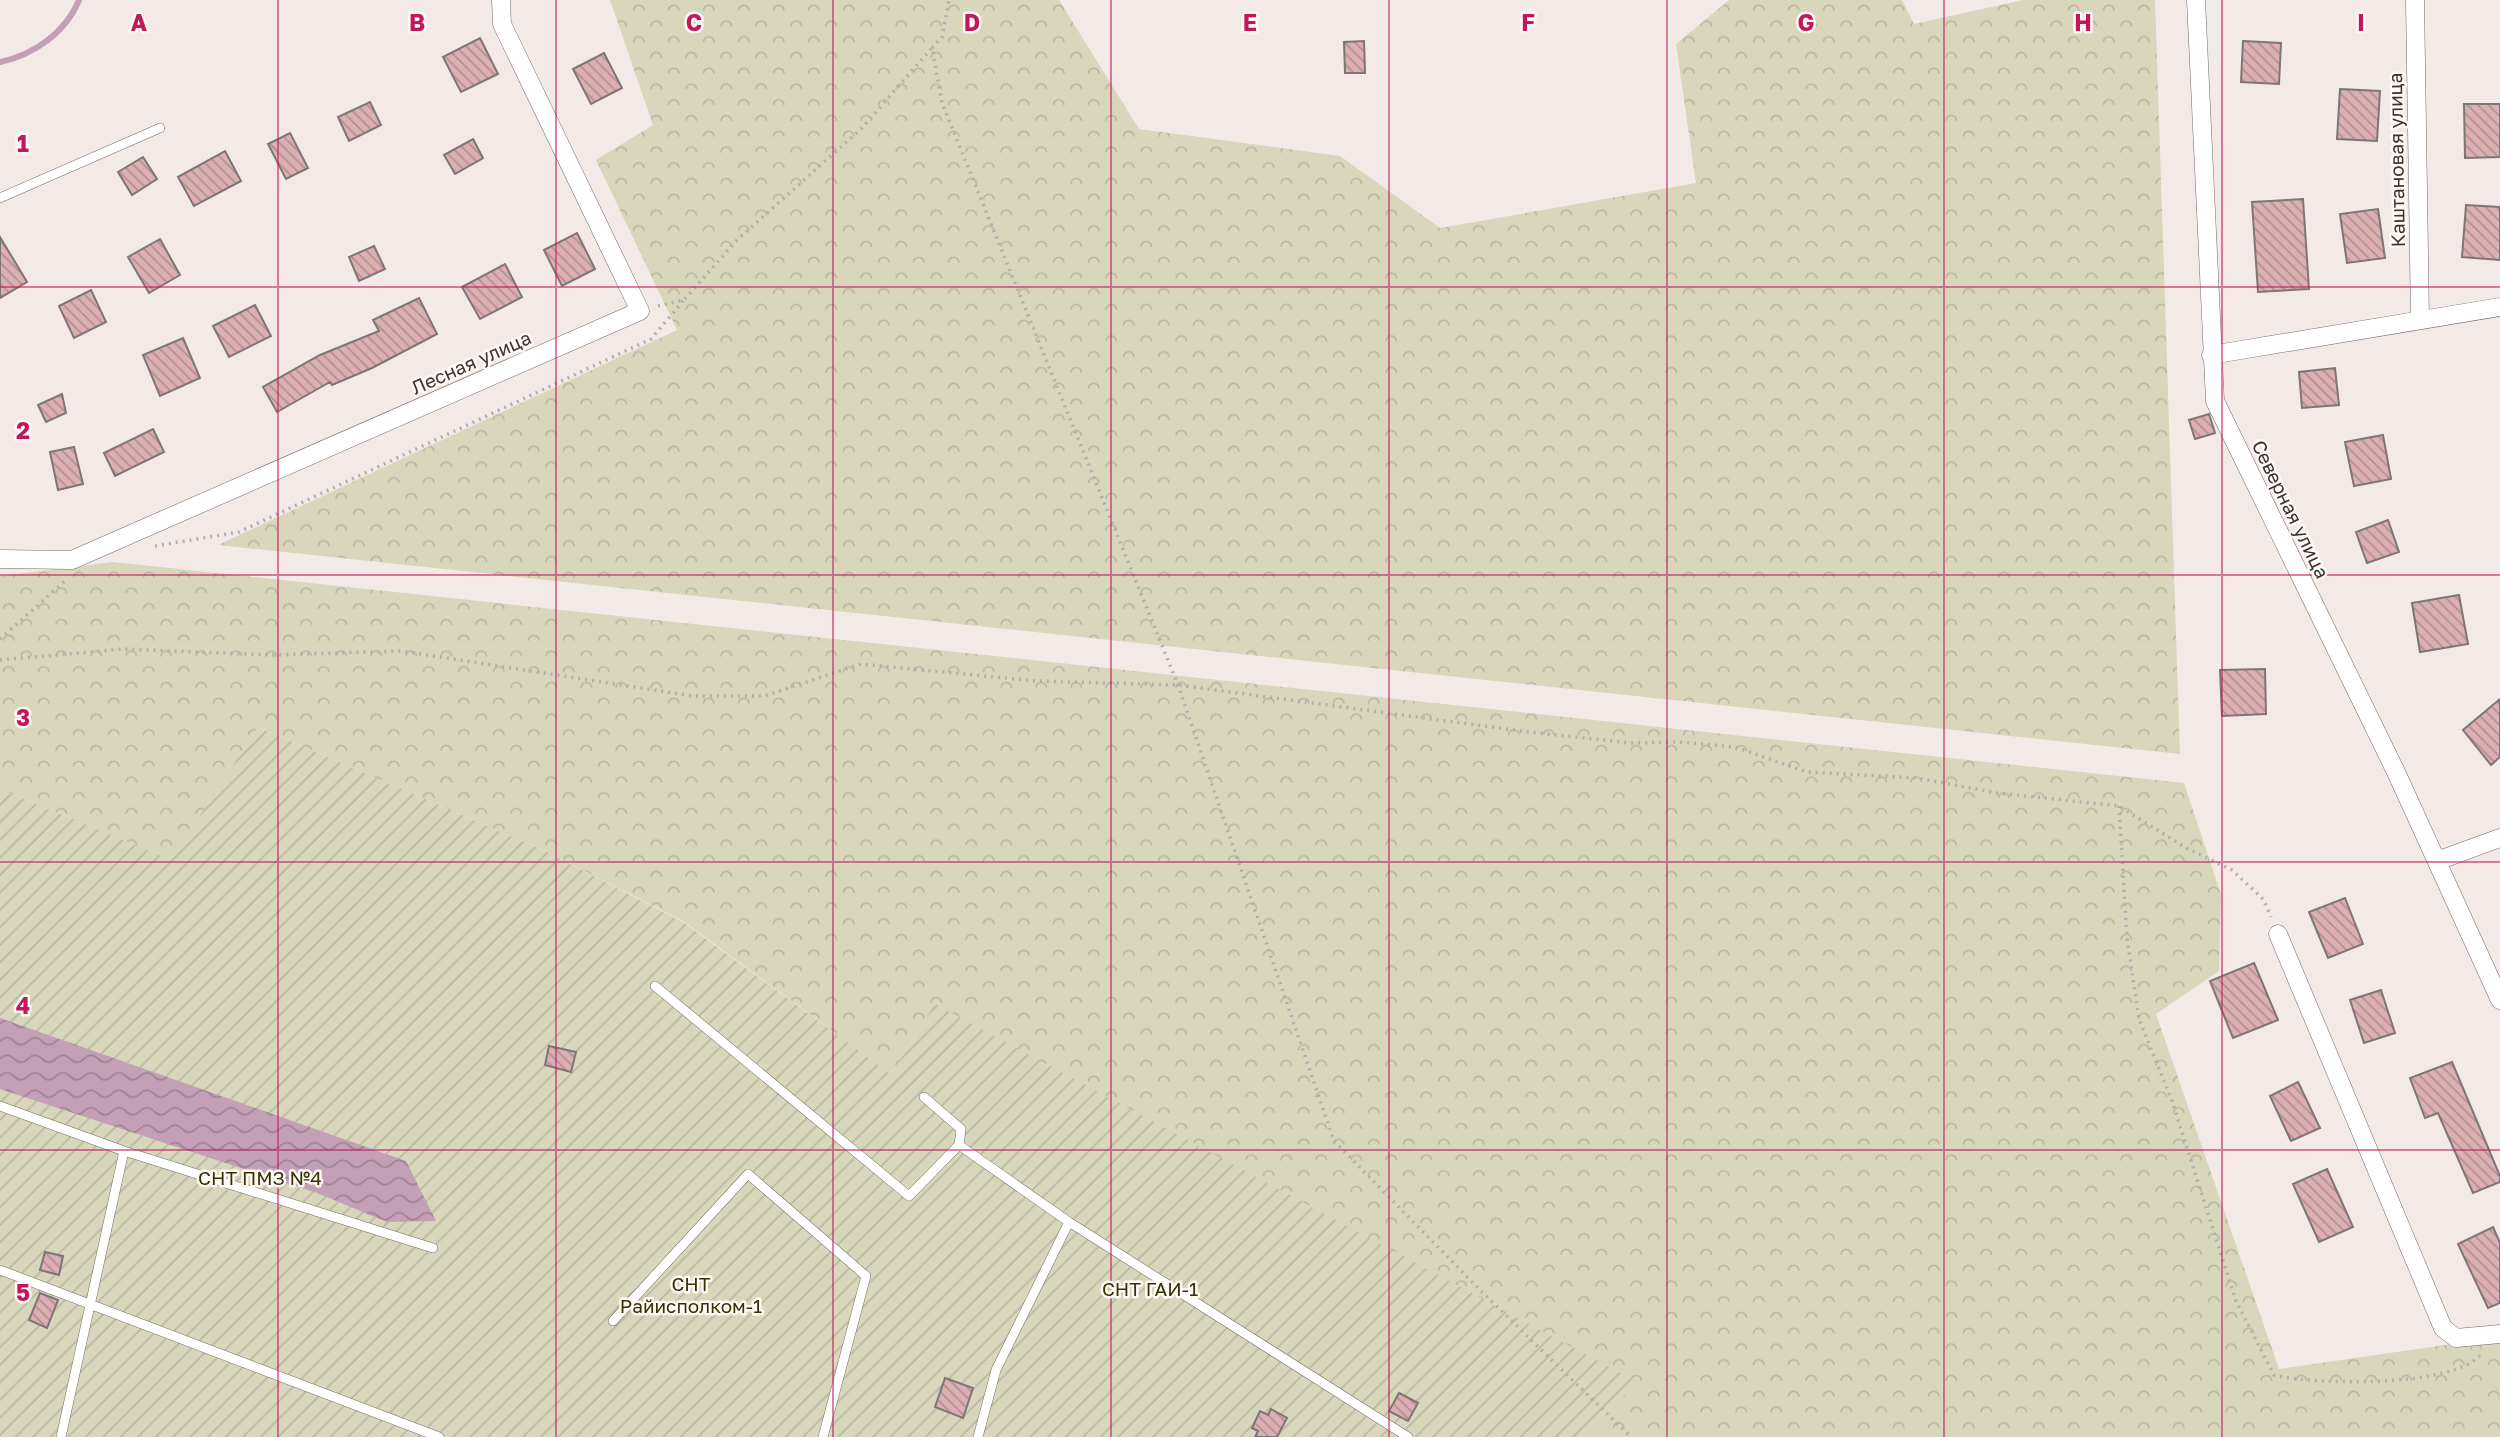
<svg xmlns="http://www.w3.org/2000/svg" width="2500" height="1437" font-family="'Golos Text',sans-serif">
	<defs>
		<pattern id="forest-crowns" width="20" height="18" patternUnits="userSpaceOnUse" patternTransform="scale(1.75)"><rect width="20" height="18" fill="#d8d6bb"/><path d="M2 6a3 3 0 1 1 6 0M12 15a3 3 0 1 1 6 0" fill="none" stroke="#bab8a1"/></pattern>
		<pattern id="garden-furrows" width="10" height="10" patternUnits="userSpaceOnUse" patternTransform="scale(1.75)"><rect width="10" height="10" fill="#d8d6bb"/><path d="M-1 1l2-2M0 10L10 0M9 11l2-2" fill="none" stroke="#bab8a1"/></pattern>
		<pattern id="water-waves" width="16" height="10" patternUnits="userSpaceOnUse" patternTransform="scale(1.75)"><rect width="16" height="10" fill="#c4a0b6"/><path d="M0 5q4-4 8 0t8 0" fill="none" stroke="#a08395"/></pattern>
		<pattern id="building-back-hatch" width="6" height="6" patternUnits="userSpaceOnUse" patternTransform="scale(1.75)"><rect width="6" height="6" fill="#dcafb3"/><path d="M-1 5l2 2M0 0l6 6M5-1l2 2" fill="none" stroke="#b38f92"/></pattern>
	</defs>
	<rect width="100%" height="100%" fill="#f3eae7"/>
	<path fill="url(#forest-crowns)" d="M610 0H1059L1139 129 1340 156 1440 228 1696 183 1676 44 1729 0H1902L1914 24 2023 0H2155L2180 754 218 545 677 330 596 160 653 125Z
		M113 562 2184 783 2221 894 2219 971 2156 1014 2279 1369 2500 1337V1437H1580L1636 1383 935 1005 891 1074 683 921 543 850 258 727 171 861 0 789V576Z"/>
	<path fill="url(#garden-furrows)" d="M258 727 543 850 683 922 891 1074 935 1004 1637 1382 1580 1437H0V789L171 860Z"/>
	<path fill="url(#water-waves)" d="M0 1018 406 1161 436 1221 387 1222 317 1193 0 1089Z"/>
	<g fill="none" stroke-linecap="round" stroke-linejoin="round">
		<path stroke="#c4a0b6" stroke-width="6" d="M0 62C34 55 66 32 79 0"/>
	</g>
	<path fill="url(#building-back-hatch)" stroke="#7e7576" stroke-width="2" d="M480 38 498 74 461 92 443 57Z
		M1364 41 1365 73H1345L1344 42Z
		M2243 41 2281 43 2279 84 2241 82Z
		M604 53 622 88 591 104 573 69Z
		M2340 89 2380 91 2377 141 2337 139Z
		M370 102 381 125 349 141 338 117Z
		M2464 104H2500V157L2465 158Z
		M290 133 308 168 286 179 268 144Z
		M473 139 483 158 455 174 444 155Z
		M225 151 241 181 194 206 178 177Z
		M143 157 157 179 132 195 118 172Z
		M2303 199 2309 289 2258 292 2252 202Z
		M2466 205 2500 207V260L2462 257Z
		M2378 209 2385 258 2347 263 2340 214Z
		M577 233 595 269 562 286 544 250Z
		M0 237 27 282 0 298Z
		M160 239 180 275 149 293 128 257Z
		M374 246 385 269 359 281 349 257Z
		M505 264 522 297 480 319 462 287Z
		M91 290 106 322 74 338 59 306Z
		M419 298 437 334 372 368 332 385 330 382 277 412 263 387 320 355 379 331 373 320Z
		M255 305 271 336 229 357 213 326Z
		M183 338 200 378 160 396 143 355Z
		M2335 368 2339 405 2302 408 2299 372Z
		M62 394 66 413 46 422 38 405Z
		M2209 414 2215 433 2195 439 2189 420Z
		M153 429 164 452 115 476 104 453Z
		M2383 435 2391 479 2354 486 2345 442Z
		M74 447 83 484 58 490 50 452Z
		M2388 520 2399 552 2367 563 2356 532Z
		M2459 595 2468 644 2420 652 2412 603Z
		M2265 669 2266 714 2222 716 2220 670Z
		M2500 699V757L2491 765 2463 730Z
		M2345 898 2363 944 2328 958 2309 912Z
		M2254 963 2278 1020 2233 1038 2210 981Z
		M2381 990 2395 1033 2364 1043 2350 1000Z
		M549 1046 576 1052 571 1072 545 1065Z
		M2452 1062 2500 1176V1182L2473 1193 2438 1113 2425 1118 2410 1078Z
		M2298 1082 2320 1128 2291 1141 2270 1096Z
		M2327 1169 2353 1227 2319 1242 2293 1184Z
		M2493 1227 2500 1243V1303L2488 1308 2458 1244Z
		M45 1252 63 1256 59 1275 40 1270Z
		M40 1293 58 1300 47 1328 29 1320Z
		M945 1378 973 1388 963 1418 935 1407Z
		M1399 1393 1418 1403 1408 1421 1389 1411Z
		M1271 1409 1287 1418 1277 1437H1255L1258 1431 1252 1428 1260 1411 1268 1415Z"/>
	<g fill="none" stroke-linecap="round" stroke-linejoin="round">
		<defs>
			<path id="lane" d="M0 198 160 128
				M655 986 909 1196 959 1145
				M924 1097 961 1129 959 1145 1069 1222 1408 1437
				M0 1106 124 1151 433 1248
				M0 1270 439 1437
				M613 1321 748 1174 866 1276 823 1437
				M61 1437 124 1151
				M978 1437 996 1370 1069 1222"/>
			<path id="street" d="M2196 0 2215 401 2396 772 2500 1000
				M2415 0 2420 320
				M2211 355 2500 307
				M0 559 72 560 640 311 502 24 501 0
				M2437 861 2500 838
				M2278 934 2443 1328 2456 1338 2500 1334"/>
		</defs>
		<use href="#lane" stroke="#726b68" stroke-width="10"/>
		<use href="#street" stroke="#726b68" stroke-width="19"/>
		<path stroke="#b4adab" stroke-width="3.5" stroke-dasharray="2 5" stroke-linecap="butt" d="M932 48 942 37 949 0
			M658 306 684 300 737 240 861 129 932 48 942 103 1178 685 1334 1141 1484 1294 1631 1437
			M155 546 239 532 651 339 684 300
			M0 639 66 580
			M0 660 124 649 272 655 401 651 693 696H764L861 664 1036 681 1178 685 1529 732 1630 743 1680 742 1735 747 1807 772 1917 778 1997 793 2119 806 2186 848 2232 870 2263 899 2271 917
			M2119 806 2127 938 2139 1019 2172 1101 2236 1301 2274 1375C2315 1385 2454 1388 2481 1354"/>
		<use href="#lane" stroke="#fff" stroke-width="9"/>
		<use href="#street" stroke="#fff" stroke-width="18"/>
	</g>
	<path fill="none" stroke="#c2185b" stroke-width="2" stroke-opacity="0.55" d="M278 0V1437M556 0V1437M833 0V1437M1111 0V1437M1389 0V1437M1667 0V1437M1944 0V1437M2222 0V1437M0 287H2500M0 575H2500M0 862H2500M0 1150H2500"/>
	<g text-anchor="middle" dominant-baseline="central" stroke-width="5" stroke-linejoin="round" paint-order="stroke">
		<g font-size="19" fill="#383433" stroke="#fff8f5">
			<text transform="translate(2396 160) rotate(-91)">Каштановая улица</text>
			<text transform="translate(471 362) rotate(-24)">Лесная улица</text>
			<text transform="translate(2291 509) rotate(64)">Северная улица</text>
		</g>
		<g font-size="19" fill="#353100" stroke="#fff8f5">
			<text x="260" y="1177">СНТ ПМЗ №4</text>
			<text x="691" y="1283">СНТ<tspan x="691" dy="22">Райисполком-1</tspan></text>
			<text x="1150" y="1288">СНТ ГАИ-1</text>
		</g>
	</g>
	<g font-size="23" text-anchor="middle" font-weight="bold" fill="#c2185b" stroke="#fff8f5" stroke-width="5" stroke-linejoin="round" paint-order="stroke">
		<text x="139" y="31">A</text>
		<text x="417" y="31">B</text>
		<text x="694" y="31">C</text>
		<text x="972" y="31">D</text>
		<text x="1250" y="31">E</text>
		<text x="1528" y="31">F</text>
		<text x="1806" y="31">G</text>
		<text x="2083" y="31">H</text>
		<text x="2361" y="31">I</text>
		<text x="23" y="152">1</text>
		<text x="23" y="439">2</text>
		<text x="23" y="726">3</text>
		<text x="23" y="1014">4</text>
		<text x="23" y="1301">5</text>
	</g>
</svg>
